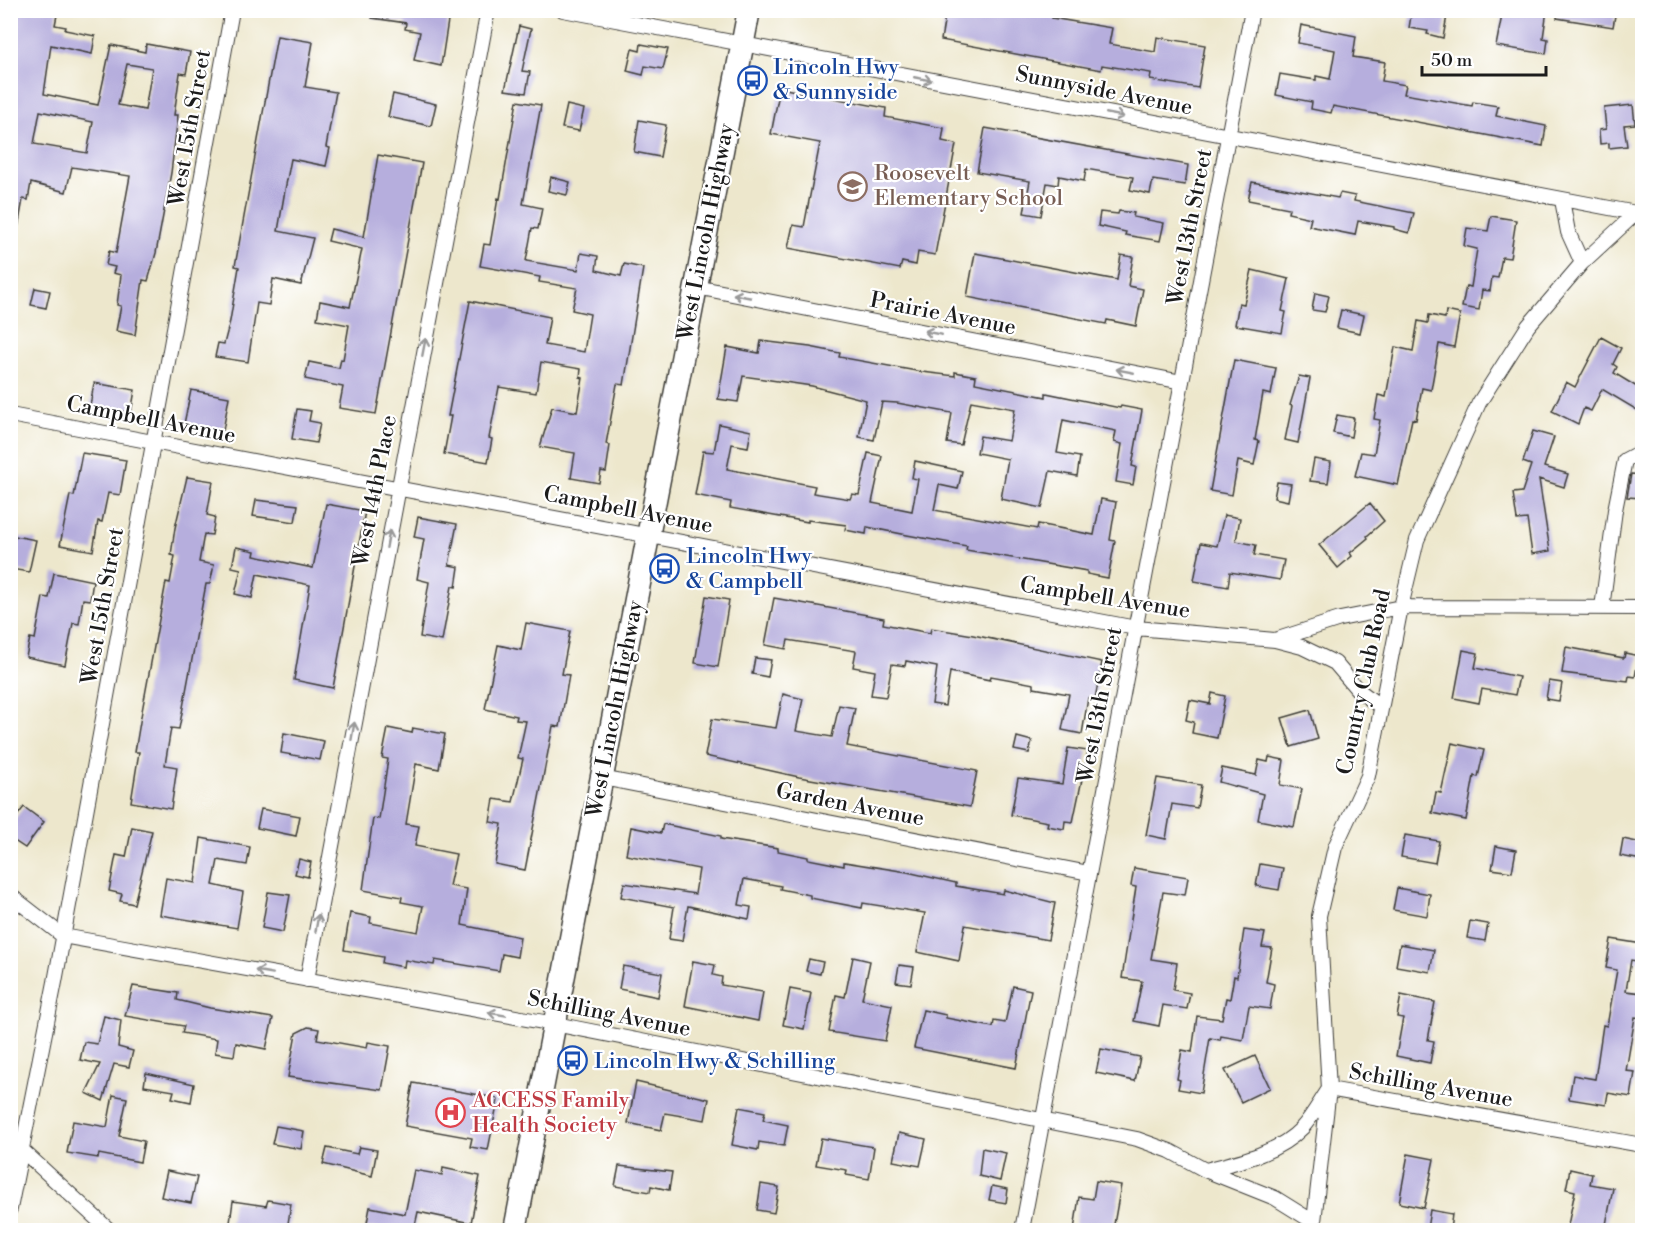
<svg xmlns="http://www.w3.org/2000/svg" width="1653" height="1241" font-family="'Libre Bodoni',serif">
	<rect width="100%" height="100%" fill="#fff"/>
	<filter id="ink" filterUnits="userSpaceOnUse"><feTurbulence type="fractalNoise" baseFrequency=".0167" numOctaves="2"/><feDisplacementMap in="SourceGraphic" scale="12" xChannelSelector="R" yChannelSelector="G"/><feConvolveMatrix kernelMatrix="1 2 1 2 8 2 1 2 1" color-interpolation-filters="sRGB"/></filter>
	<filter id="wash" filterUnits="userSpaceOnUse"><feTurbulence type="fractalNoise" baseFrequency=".008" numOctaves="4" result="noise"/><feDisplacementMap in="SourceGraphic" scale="24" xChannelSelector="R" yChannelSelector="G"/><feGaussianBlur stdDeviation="1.35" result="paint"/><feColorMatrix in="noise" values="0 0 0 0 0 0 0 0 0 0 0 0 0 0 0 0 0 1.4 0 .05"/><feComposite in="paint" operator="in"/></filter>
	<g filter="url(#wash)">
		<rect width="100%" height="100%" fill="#ede7cc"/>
		<g id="blocks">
			<path fill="#b6aedd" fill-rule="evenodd" d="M17 10H58L55 25 66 27 65 30 95 36 92 54 51 45 44 94 98 105 111 45 145 52 146 44 190 52 186 74 180 73 174 115H178L171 173 156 253 148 281 143 280 135 335 116 331 121 306 117 305 121 275 113 273 115 267 106 265 109 251 116 253 130 176 72 167 66 192 31 183 28 200 23 199 18 228 10 227V45ZM127 64 152 68 145 110 118 105ZM40 111 93 122 87 153 34 144Z
				M372 10H430L449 14 441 66 414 60 420 32 405 29 406 23 372 18Z
				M946 10H1033L1052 14V18L1112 28 1109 44 1155 52 1157 37 1205 45 1198 88 1150 80 1151 73 1102 65 1101 70 941 40Z
				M1412 10H1448L1443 38 1427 34 1428 31 1409 28Z
				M1503 10H1547L1543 38 1548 39 1546 54 1496 46Z
				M1557 10H1616L1613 27 1557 18Z
				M1301 25 1356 36 1353 57 1385 62 1382 81 1406 85 1404 94 1472 106 1473 102 1498 106 1496 116 1546 126 1543 146 1333 106 1331 113 1311 109 1312 102 1276 95 1280 74 1316 80V76L1330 79 1335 50 1298 43Z
				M519 26 531 29 522 71 530 72 526 93 505 90Z
				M277 36 313 42 305 87 336 92 326 147 330 148 326 166 291 159 285 190 278 231 313 238 301 285 273 279 269 305 257 303 248 362 215 357 218 343 224 344 230 321 239 267 235 266Z
				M641 44 668 49 663 69 645 66 643 75 627 71 632 49 640 51Z
				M780 88 886 108 885 117 944 128 942 141 956 144 935 255 918 252 916 265 902 262 900 269 788 248 793 225 804 227 820 143 771 134Z
				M393 94 436 104 431 126 388 117Z
				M517 101 541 105 523 204 542 208 538 229 532 228 526 261 578 270 581 253 598 256 596 270 621 276 624 264 643 268 624 385 617 384 606 444 610 445 606 472 601 471 599 483 571 478 575 453 540 447 552 407 577 412 583 378 580 377 581 369 541 362 536 393 499 387 489 438 492 439 488 462 444 454 451 416H448L470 301 550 317 545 345 584 352 590 314 572 310 577 288 539 282 540 277 480 266 484 244 490 245 498 198 500 199Z
				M567 105 584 109 579 131 562 128Z
				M1633 105 1635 124 1624 125 1627 146 1609 148V143L1600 144 1599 130 1606 129 1604 108Z
				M639 120 666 125 660 157 634 152Z
				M985 128 1188 165 1185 185 1153 180 1150 194 1130 190 1133 177 1086 169 1084 181 1059 176 1058 185 1047 183 1041 216 1024 213 1030 181 977 172Z
				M378 155 422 163 376 414 339 408 343 387 305 379 309 362 339 368 341 359 343 360 349 325 317 319 320 301 350 307 362 249 328 241 331 229 364 237Z
				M551 177 570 182 567 195 548 191Z
				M1252 182 1338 198 1340 193 1355 196 1354 201 1414 213 1409 233 1394 229V227L1358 221 1355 235 1309 226 1311 218 1288 213 1289 208 1248 200Z
				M1119 211 1134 213 1133 217 1164 223 1160 241 1125 235 1126 232 1098 226 1100 212 1118 214Z
				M1491 216 1516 220 1510 258 1502 257 1498 278 1492 277 1490 291 1482 290 1479 310 1462 307 1466 286 1471 287 1477 249 1464 246 1467 228 1488 231Z
				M975 253 1117 280 1121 255 1133 257 1128 286 1143 289 1136 326 1107 320 1106 324 967 297Z
				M1252 270 1289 279 1282 311 1286 312 1282 333 1235 325 1239 303 1244 304Z
				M35 288 50 291 46 308 31 305Z
				M1315 293 1329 296 1325 312 1312 310Z
				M1341 310 1364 315 1360 333 1337 328Z
				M1446 311 1460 314 1454 347 1439 344 1431 390 1422 388 1416 420 1412 419 1398 485 1355 476 1361 452 1374 454 1380 420 1374 419 1378 395 1386 397 1395 347 1413 351 1418 321 1428 323 1429 315 1445 318Z
				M1601 337 1621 348 1613 364 1617 367 1614 373 1642 390V413L1602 389 1591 411 1584 408 1578 424 1552 411 1566 382 1575 387Z
				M761 341 810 347 840 353 839 357 922 372 955 376V372L976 376 975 383 1046 397V393L1120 408 1121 406 1142 410 1132 466 1136 467 1133 485 1116 482 1122 444 1114 442 1116 431 1063 420 1057 453 1080 457 1077 476 1050 471 1042 508 1001 499 1008 459 977 453 980 436 1009 441 1015 409 971 401 961 445 947 443 952 413 897 403 882 402 874 440 859 437 866 400 812 386 743 376 738 402 718 399 727 347 759 353Z
				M1234 360 1276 368 1271 395 1263 393 1255 440 1259 441 1254 465 1238 461 1232 495 1210 491Z
				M1299 376 1310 378 1298 443 1285 440 1292 406 1290 405Z
				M94 383 135 390 131 413 90 406Z
				M191 390 229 397 223 431 184 424Z
				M297 409 311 411 309 421 320 423 316 443 292 439Z
				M1337 415 1354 418 1351 437 1333 433Z
				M719 424 751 431 748 447 732 444 727 469 815 486 813 493 850 499 852 494 859 495 868 453 882 456 872 503 912 511 918 479 912 478 915 461 962 471 958 489 939 485 934 510 1037 529 1038 524 1094 535 1101 499 1116 502 1110 540 1115 541 1108 578 1087 574V571L966 550 967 546 907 535 867 527 866 534 845 530 846 525 808 520V522L730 508 731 502 695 495 703 451 714 452Z
				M1533 431 1554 437 1544 467 1568 474 1564 487 1539 479 1550 551 1532 554 1527 519 1517 520 1513 493 1522 492 1531 465 1523 462Z
				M82 453 126 460 120 495 108 493 102 522 98 521 93 551 60 545 70 495 74 496Z
				M1314 459 1331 462 1328 483 1310 481Z
				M1631 474 1642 475V498L1627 497Z
				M187 477 213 481 207 515 215 517 212 535 204 534 199 562 214 565 210 584H206L179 729 171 728 165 765 177 767 171 809 131 802 139 752H135L140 722 166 582 170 583 175 556 171 555 175 528Z
				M1277 482 1291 484 1288 501 1274 498Z
				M256 500 298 505 295 522 253 516Z
				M1370 503 1384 521 1367 536 1368 538 1350 553 1352 556 1338 568 1319 545Z
				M326 504 365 511 333 688 294 680 310 585 257 574 252 598 235 594 241 569 232 567 236 547 255 551 254 556 313 568Z
				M1224 515 1240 518 1236 541 1256 545 1254 555 1284 560 1280 580 1230 572 1228 587 1194 581 1201 543 1217 546Z
				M418 517 457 524 449 565 459 567 456 587 452 586 442 641 420 637 429 582 417 579 424 539 414 537Z
				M15 536 36 540 29 572 10 569Z
				M54 573 93 581 90 600 83 599 79 624 73 623 65 665 26 657 30 638 35 639 43 597 49 598Z
				M706 596 729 600 718 667 695 663Z
				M774 598 884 618 883 624 930 633 931 628 973 635 1102 662 1095 699 1088 698 1082 734 1062 730 1069 694 1034 688V684L991 676 990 680 950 672 945 706 932 704 937 667 906 661 905 666 892 664 886 697 871 695 875 671 853 667 856 651 788 640 786 649 765 645Z
				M526 623 570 631 562 674 569 675 560 727 553 726 525 870 495 864 502 824 490 822 494 799 513 802 523 759 518 758 526 721 516 720 517 716 485 709 498 645 521 650Z
				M1566 647 1624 658 1625 653 1639 656 1635 677 1629 676 1628 681 1562 673Z
				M1463 650 1478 653 1475 668 1519 677 1515 695 1482 689 1479 703 1454 698Z
				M755 658 771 660 768 677 752 674Z
				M1549 681 1562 683 1559 701 1546 699Z
				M1212 693 1225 696 1217 738 1192 733 1194 722 1186 720 1190 700 1210 704Z
				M783 694 803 699 796 731 832 737 839 705 855 708 847 746 977 771 970 807 799 777 705 756 712 719 776 728Z
				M1310 710 1318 739 1291 747 1282 718Z
				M388 728 412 733 413 728 445 734 439 769 416 764 406 824 419 826 415 846 456 854 449 886 467 889 462 925 520 937 517 957 502 954 499 971 435 960 434 965 405 960 404 967 382 963 383 957 344 950 350 913 371 917 370 923 418 932 423 906 401 902 402 897 363 890 373 818 379 819 388 759 382 758Z
				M284 733 324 741 320 760 281 753Z
				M1017 737 1032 741 1029 753 1014 750Z
				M1452 743 1484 750 1478 777 1474 776 1466 820 1432 813 1436 792 1441 793Z
				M1068 748 1088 751 1073 822 1065 821 1064 829 1047 826 1048 822 1011 815 1018 778 1062 784Z
				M1269 757 1284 760 1280 785 1302 789 1294 827 1258 820 1263 794 1219 782 1222 768 1256 775 1259 760 1268 762Z
				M1157 778 1201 785 1197 808 1172 804 1166 839 1146 835Z
				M24 807 44 822 25 848 10 838V825Z
				M261 809 300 816 296 836 257 828Z
				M663 824 721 836V839L778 848V851L808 857V859L844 866V862L907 872 956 883V886L1003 894 1004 890 1055 903 1048 940 965 925 959 961 917 952 925 913 863 903 862 908 810 898V895L780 889 781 886 744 879 739 905 751 907 749 919 688 906 682 941 669 939 674 907 621 897 624 883 695 894 699 869 626 855 631 827 661 833Z
				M132 827 152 831 134 904 120 901 122 894 109 891 116 855 126 857Z
				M1405 835 1439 841 1435 863 1401 857Z
				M201 838 250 847 247 865 218 860 213 885 243 892 237 928 160 915 166 878 195 883Z
				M1623 839 1642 843V860L1620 856Z
				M1496 846 1516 850 1512 872 1492 869Z
				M299 859 311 862 308 877 295 874Z
				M1260 864 1283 868 1279 890 1256 886Z
				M1134 868 1188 877 1185 895 1163 892 1151 959 1177 963 1173 990 1190 993 1187 1009 1163 1005 1159 1026 1134 1021 1142 981 1122 978 1136 887 1131 886Z
				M1397 888 1430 894 1427 916 1393 910Z
				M268 892 290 895 283 932 262 928Z
				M1470 921 1488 924 1485 941 1467 938Z
				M1244 930 1265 933 1262 947 1272 948 1266 982 1274 984 1270 1009 1249 1006 1243 1040 1221 1036 1220 1040 1210 1038 1201 1093 1178 1089 1180 1080 1177 1079 1182 1050 1192 1052 1197 1016 1222 1019 1226 998 1230 999 1234 976 1237 977Z
				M1611 939 1642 944V962L1631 960 1626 991 1642 993V1018L1635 1017 1626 1071 1635 1072 1631 1097 1608 1093 1606 1105 1569 1099 1573 1075 1595 1079 1603 1025 1607 1026 1617 970 1606 968Z
				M1400 944 1434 950 1430 972 1396 966Z
				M853 957 870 961 862 999 892 1005 885 1041 829 1032 836 995 845 997Z
				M809 959 823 962 820 974 806 971Z
				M693 961 715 965 713 975 722 977 721 985 763 992 758 1021 685 1006Z
				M899 965 914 967 911 984 896 982Z
				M623 966 662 973 658 997 619 989Z
				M133 986 178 993 177 1000 210 1008 273 1018 266 1049 236 1043 234 1056 215 1053 217 1039 182 1033 184 1026 125 1016Z
				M1013 986 1031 990 1016 1068 914 1048 923 1010 946 1015V1018L993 1027 994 1021 1005 1023Z
				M790 989 811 993 804 1029 783 1025Z
				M1401 995 1435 1002 1428 1040 1434 1041 1430 1063 1396 1056 1403 1018 1397 1017Z
				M104 1016 121 1020 118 1047 133 1051 129 1067 114 1064 103 1101 86 1093 100 1064 80 1060 84 1042 97 1044Z
				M308 1027 319 1029 317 1039 367 1048 368 1042 390 1046 382 1090 288 1077 296 1033Z
				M1101 1049 1140 1057 1135 1081 1096 1073Z
				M1255 1056 1270 1088 1241 1102 1225 1070Z
				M146 1073 194 1084 191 1102 172 1098 174 1091 144 1086Z
				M636 1082 709 1099 705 1120 665 1113 661 1130 628 1123Z
				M413 1083 496 1098 498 1100 488 1150 470 1147 472 1138 405 1126Z
				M113 1095 127 1098 119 1136 144 1141 140 1162 99 1154 98 1158 67 1153 73 1121 107 1127Z
				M739 1107 765 1112 763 1120 788 1125 784 1146 759 1142 758 1150 732 1145Z
				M276 1126 304 1131 301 1149 272 1144Z
				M899 1133 926 1139 920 1166 893 1161Z
				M821 1138 874 1147 869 1179 846 1175 847 1170 816 1165Z
				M359 1147 377 1150 372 1176 323 1164 327 1148 357 1154Z
				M982 1148 1006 1153 1000 1181 979 1176Z
				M1408 1154 1434 1159 1424 1208 1399 1203Z
				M619 1166 672 1172 669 1190 651 1186 650 1192 615 1186Z
				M443 1168 480 1176 471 1223 418 1212 414 1230 366 1228 370 1207 405 1214 414 1170 442 1175Z
				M1570 1169 1592 1174 1590 1184 1613 1188 1605 1230H1567L1575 1191 1566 1189Z
				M167 1171 197 1177 191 1203 161 1197Z
				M1096 1181 1121 1185 1113 1230H1074L1079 1197 1093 1199Z
				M761 1184 779 1187 774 1213 757 1210Z
				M992 1186 1008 1189 1006 1203 989 1200Z
				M268 1200 291 1204 287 1230H229L233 1201 266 1206Z
				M1430 1210 1452 1214 1450 1230 1427 1229Z"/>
		</g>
	</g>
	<g filter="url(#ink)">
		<use href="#blocks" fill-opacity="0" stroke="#3b3a36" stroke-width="1.5"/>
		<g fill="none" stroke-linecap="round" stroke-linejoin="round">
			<defs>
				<path id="street" d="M563 10 1636 213
					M1562 200 1568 232 1582 263
					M696 287 1182 382
					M10 415 1136 628 1275 640 1340 619 1401 607 1642 608
					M1602 608 1615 510 1625 460 1642 451
					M1275 640 1302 647 1335 663 1357 689 1381 707
					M602 778 1089 873
					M10 895 63 936 555 1024 1137 1139 1170 1151 1205 1170 1275 1198 1312 1221
					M307 980 488 10
					M10 1139 109 1230
					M1205 1170C1238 1162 1277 1154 1302 1128 1312 1117 1320 1102 1329 1089L1642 1145
					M10 1209 55 982 232 10
					M1022 1230 1252 10
					M1313 1230 1329 1089 1319 916 1335 847 1368 776 1401 607 1417 540 1479 403 1528 326 1582 263 1636 213 1642 211"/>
				<path id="primary" d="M515 1230 749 10"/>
			</defs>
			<use href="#street" stroke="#3b3a36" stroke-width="16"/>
			<use href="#primary" stroke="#3b3a36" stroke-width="25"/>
			<use href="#street" stroke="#fff" stroke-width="14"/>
			<use href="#primary" stroke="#fff" stroke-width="22"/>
		</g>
		<defs><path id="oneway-shaft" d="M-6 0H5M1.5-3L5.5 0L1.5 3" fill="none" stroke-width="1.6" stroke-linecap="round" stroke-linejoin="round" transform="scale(1.5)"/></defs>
		<g stroke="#999">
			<use href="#oneway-shaft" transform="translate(923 79) rotate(11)"/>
			<use href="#oneway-shaft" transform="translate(1115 115) rotate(11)"/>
			<use href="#oneway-shaft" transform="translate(742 296) rotate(-169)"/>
			<use href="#oneway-shaft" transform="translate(933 333) rotate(-169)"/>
			<use href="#oneway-shaft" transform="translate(424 347) rotate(-79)"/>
			<use href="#oneway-shaft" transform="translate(1125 371) rotate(-169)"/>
			<use href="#oneway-shaft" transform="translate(388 539) rotate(-80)"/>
			<use href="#oneway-shaft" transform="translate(353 731) rotate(-80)"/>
			<use href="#oneway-shaft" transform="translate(317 923) rotate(-80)"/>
			<use href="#oneway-shaft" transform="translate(264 972) rotate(-170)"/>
			<use href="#oneway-shaft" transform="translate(497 1014) rotate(-170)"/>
		</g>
	</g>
	<defs>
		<symbol id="bus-ring" viewBox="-11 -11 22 22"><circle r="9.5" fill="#fff" stroke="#1a4fb4" stroke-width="1.5"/><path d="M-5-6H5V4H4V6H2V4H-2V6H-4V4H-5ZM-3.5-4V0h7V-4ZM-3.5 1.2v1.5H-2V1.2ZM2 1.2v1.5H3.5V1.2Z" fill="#1a4fb4"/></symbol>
		<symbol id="school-ring" viewBox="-11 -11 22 22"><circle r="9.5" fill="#fff" stroke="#8d6e63" stroke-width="1.5"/><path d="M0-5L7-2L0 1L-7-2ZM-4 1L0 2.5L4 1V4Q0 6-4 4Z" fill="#8d6e63"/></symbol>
		<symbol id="hospital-ring" viewBox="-11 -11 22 22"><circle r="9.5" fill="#fff" stroke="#e0444e" stroke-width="1.5"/><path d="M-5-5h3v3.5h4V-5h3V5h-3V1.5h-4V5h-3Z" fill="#e0444e"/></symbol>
	</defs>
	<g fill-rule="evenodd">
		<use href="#bus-ring" x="736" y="64" width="33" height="33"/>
		<use href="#school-ring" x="836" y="170" width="33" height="33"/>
		<use href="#bus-ring" x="648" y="552" width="33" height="33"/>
		<use href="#bus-ring" x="556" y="1044" width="33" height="33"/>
		<use href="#hospital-ring" x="434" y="1096" width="33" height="33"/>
	</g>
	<g text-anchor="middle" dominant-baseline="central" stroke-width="4.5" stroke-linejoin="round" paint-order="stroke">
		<g font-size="22" fill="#164399" stroke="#fff" text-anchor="start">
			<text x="773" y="67">Lincoln Hwy<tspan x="773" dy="25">&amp; Sunnyside</tspan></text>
			<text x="686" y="556">Lincoln Hwy<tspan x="686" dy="25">&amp; Campbell</tspan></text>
			<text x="594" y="1061">Lincoln Hwy &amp; Schilling</text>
		</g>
		<g font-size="22" fill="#1c1c1c" stroke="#fff">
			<text transform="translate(1104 91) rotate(11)">Sunnyside Avenue</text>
			<text transform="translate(190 128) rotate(-80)">West 15th Street</text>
			<text transform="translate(1190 227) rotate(-79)">West 13th Street</text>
			<text transform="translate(706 232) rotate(-79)">West Lincoln Highway</text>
			<text transform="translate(943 314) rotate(11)">Prairie Avenue</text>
			<text transform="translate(151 420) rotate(11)">Campbell Avenue</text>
			<text transform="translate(375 491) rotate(-79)">West 14th Place</text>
			<text transform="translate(628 510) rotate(11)">Campbell Avenue</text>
			<text transform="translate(1105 598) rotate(9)">Campbell Avenue</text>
			<text transform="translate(103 606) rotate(-80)">West 15th Street</text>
			<text transform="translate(1364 682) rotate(-78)">Country Club Road</text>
			<text transform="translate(1100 705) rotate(-79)">West 13th Street</text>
			<text transform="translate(615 709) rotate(-79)">West Lincoln Highway</text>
			<text transform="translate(850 805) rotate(11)">Garden Avenue</text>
			<text transform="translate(609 1014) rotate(11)">Schilling Avenue</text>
			<text transform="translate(1431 1086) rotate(10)">Schilling Avenue</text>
		</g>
		<g font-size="22" fill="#785e54" stroke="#fff" text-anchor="start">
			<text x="874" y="173">Roosevelt<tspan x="874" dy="25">Elementary School</tspan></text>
		</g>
		<g font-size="22" fill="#be3a42" stroke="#fff" text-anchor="start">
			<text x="472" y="1100">ACCESS Family<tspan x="472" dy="25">Health Society</tspan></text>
		</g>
	</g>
	<rect width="1653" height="1241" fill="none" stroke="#fff" stroke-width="36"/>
	<path d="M1422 66v9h124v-9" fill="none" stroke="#1c1c1c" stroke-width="3"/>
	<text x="1431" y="66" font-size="18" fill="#1c1c1c" stroke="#ffffff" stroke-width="4.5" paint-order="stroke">50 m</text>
</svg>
